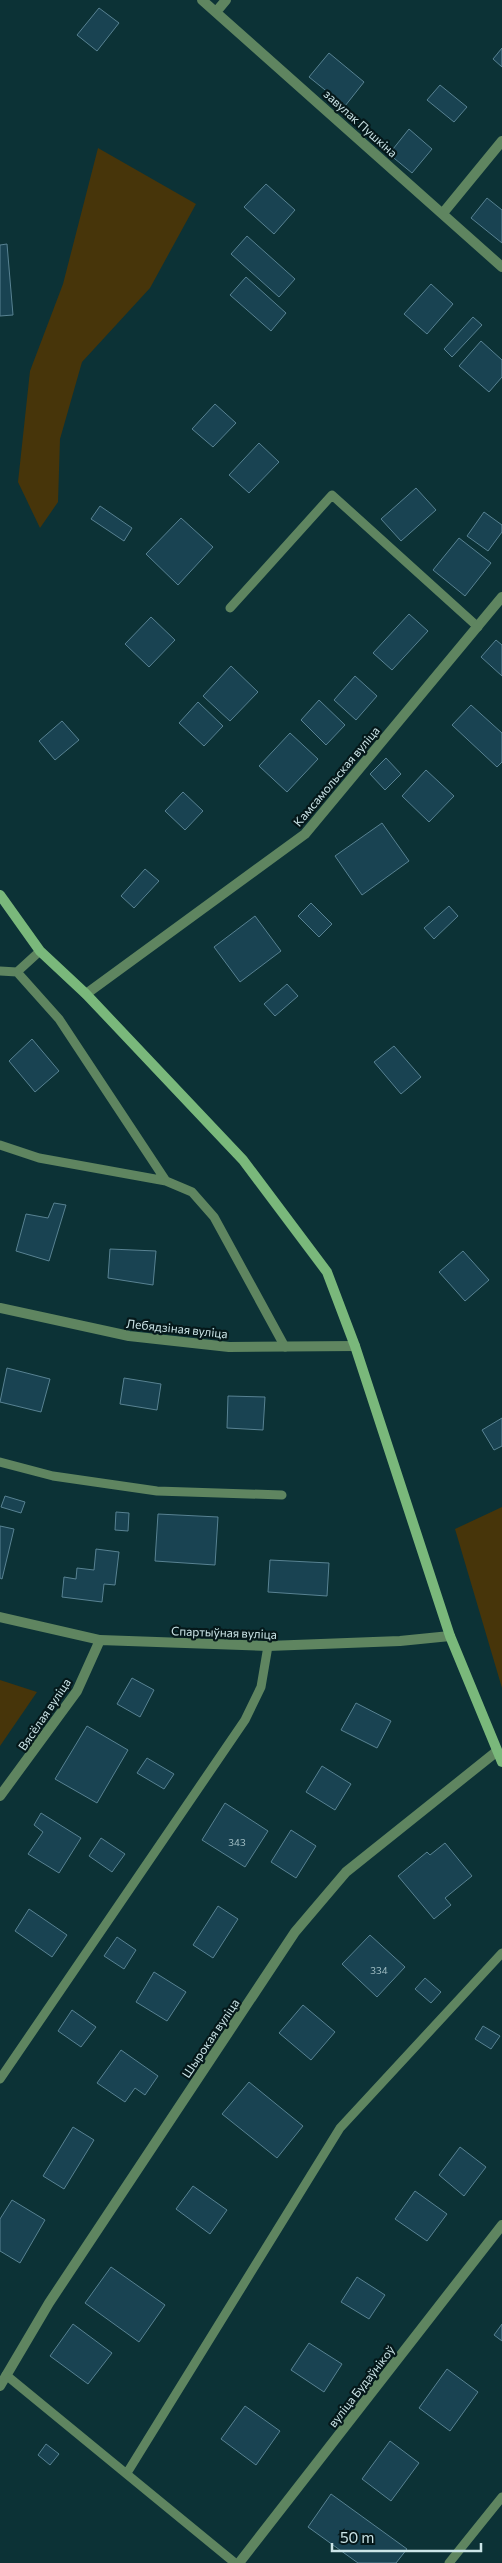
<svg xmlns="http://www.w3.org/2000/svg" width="502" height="2563" font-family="Commissioner,sans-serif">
	<rect width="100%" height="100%" fill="#0c3236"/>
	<path fill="#47350a" d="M98 148 196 204 150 288 82 362 60 439 58 502 40 528 18 482 30 371 63 284Z
		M502 1507V1688L455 1529Z
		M0 1680 37 1692 0 1746Z"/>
	<path fill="#194352" stroke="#588292" d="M99 8 119 23 97 51 77 35Z
		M502 48V67L493 59Z
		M329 53 364 82 345 106 309 77Z
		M440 85 467 107 454 122 427 100Z
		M409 129 432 149 412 173 389 154Z
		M266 184 295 210 274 234 244 207Z
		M487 198 502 210V243L471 218Z
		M247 236 295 279 279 297 231 254Z
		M7 244 13 315 0 316V245Z
		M246 277 286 313 271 331 230 295Z
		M431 284 453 304 427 334 404 314Z
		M473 317 482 325 452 357 444 349Z
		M481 341 502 360V377L489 392 459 366Z
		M215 404 236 423 213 447 192 429Z
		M259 443 279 462 249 493 229 475Z
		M416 488 436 510 401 541 381 519Z
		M100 506 132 528 124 541 91 519Z
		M484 512 502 525V532L488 551 467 536Z
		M181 518 213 547 178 585 146 554Z
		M459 538 491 563 465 596 433 570Z
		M409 614 428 631 392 670 373 653Z
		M151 617 175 640 149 667 125 644Z
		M496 640 502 645V676L481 657Z
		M231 666 258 692 230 721 203 696Z
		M355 676 377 696 356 720 334 700Z
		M319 700 345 725 326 745 301 720Z
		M198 702 223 726 204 746 179 723Z
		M471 705 502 733V762L497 767 452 725Z
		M62 721 79 740 55 760 39 741Z
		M290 733 318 759 287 792 259 766Z
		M386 758 401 774 385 790 370 774Z
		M426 770 454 796 429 822 402 796Z
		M183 792 203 811 185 830 165 811Z
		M382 823 409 861 362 895 335 856Z
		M145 869 159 881 134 908 121 896Z
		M311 903 332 924 319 937 298 916Z
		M449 906 458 916 434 939 424 928Z
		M255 916 281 951 240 982 214 947Z
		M287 984 298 996 275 1016 264 1004Z
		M32 1039 59 1071 35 1092 9 1061Z
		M394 1046 421 1077 401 1094 374 1062Z
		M54 1203 66 1205 49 1261 16 1251 26 1214 48 1218Z
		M110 1249 156 1251 153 1285 108 1278Z
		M463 1251 489 1280 465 1301 439 1272Z
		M7 1368 50 1379 41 1412 0 1402Z
		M124 1378 161 1384 157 1410 120 1404Z
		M228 1396 265 1397 263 1430 227 1428Z
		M502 1418V1446L494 1450 482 1430Z
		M5 1496 25 1502 21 1513 1 1507Z
		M116 1512 129 1513 128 1531 115 1530Z
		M158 1514 218 1517 215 1565 155 1561Z
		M0 1526 14 1529 2 1579 0 1578Z
		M96 1549 119 1552 115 1585 104 1584 102 1602 62 1597 64 1577 76 1579 77 1568 94 1570Z
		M270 1560 329 1563 327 1596 268 1592Z
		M132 1678 154 1690 140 1717 117 1704Z
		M356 1703 391 1721 377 1748 341 1730Z
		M87 1726 128 1750 97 1803 55 1779Z
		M147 1758 174 1774 164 1789 137 1773Z
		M322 1766 351 1784 335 1810 306 1792Z
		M225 1803 268 1831 245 1867 202 1840Z
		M41 1813 81 1838 59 1873 28 1854 43 1832 34 1825Z
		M291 1830 316 1846 296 1878 271 1862Z
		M101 1838 125 1854 112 1872 89 1856Z
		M445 1843 472 1876 445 1898 451 1905 434 1919 398 1876 427 1852 430 1855Z
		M218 1906 238 1919 213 1958 193 1945Z
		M29 1909 67 1935 52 1957 15 1931Z
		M370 1935 405 1967 377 1997 342 1964Z
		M117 1937 136 1950 124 1969 104 1956Z
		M154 1972 186 1992 167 2021 136 2002Z
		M425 1978 441 1992 431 2003 415 1989Z
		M303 2005 335 2032 311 2060 279 2033Z
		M72 2010 96 2027 81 2047 58 2031Z
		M483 2026 500 2036 491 2049 475 2039Z
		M121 2050 158 2076 145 2095 135 2088 125 2102 97 2083Z
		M249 2082 303 2126 277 2158 222 2114Z
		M73 2127 94 2140 64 2189 43 2176Z
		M460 2147 486 2167 464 2196 439 2175Z
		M193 2186 227 2210 210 2234 176 2209Z
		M415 2191 447 2214 427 2241 395 2219Z
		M12 2200 45 2220 20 2263 0 2251V2219Z
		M111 2267 165 2305 139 2342 85 2303Z
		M357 2277 385 2295 369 2319 341 2302Z
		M73 2324 112 2353 88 2384 50 2356Z
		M502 2324V2341L494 2335Z
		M309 2343 342 2364 324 2392 291 2370Z
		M447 2369 478 2392 450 2431 419 2408Z
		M245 2406 280 2431 256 2465 221 2439Z
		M390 2441 419 2463 391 2501 362 2479Z
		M46 2444 59 2454 50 2465 38 2455Z
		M331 2494 407 2549 396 2563H358L308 2527Z"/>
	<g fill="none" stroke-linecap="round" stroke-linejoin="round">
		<path stroke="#5f8560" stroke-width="9" d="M230 608 332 495 478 627
			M0 971 17 972 40 951
			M17 972 59 1019 166 1181
			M0 1145 39 1158 166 1181 192 1192 214 1217 285 1347
			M0 1462 53 1476 157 1491 282 1495
			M0 2079 245 1720 261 1687 268 1646
			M6 2375 235 2563
			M127 2473 340 2128 502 1953
			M449 2563 502 2497"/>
		<path stroke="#5f8560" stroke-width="10" d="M202 0 502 267
			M216 12 226 0
			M443 213 502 141
			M86 994 305 834 502 597
			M0 1308 129 1336 229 1347 355 1346
			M0 1617 100 1640 268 1646 400 1641 450 1636
			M0 1796 77 1691 100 1640
			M0 2386 49 2303 295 1932 346 1872 496 1752
			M239 2563 502 2225"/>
		<path stroke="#7ab87b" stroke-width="10" d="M0 895 40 951 86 994 243 1160 327 1272 355 1346 450 1636 502 1762"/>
	</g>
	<g text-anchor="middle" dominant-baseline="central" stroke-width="4.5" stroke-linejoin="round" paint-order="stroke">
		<g font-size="10" fill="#9fbcc2">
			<text x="237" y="1842">343</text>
			<text x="379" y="1970">334</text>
		</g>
		<g font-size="12" fill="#cce5e8" stroke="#05181a">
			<text transform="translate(361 123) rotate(42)">завулак Пушкіна</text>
			<text transform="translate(336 776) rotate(-50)">Камсамольская вуліца</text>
			<text transform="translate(177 1328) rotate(6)">Лебядзіная вуліца</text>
			<text transform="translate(224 1632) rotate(2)">Спартыўная вуліца</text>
			<text transform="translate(44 1714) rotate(-56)">Вясёлая вуліца</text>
			<text transform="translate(210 2038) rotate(-56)">Шырокая вуліца</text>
			<text transform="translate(361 2386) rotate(-52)">вуліца Будаўнікоў</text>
		</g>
	</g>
	<path d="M332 2543v8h149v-8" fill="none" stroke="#cce5e8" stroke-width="2.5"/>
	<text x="340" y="2543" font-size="15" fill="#cce5e8" stroke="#05181a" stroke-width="4" paint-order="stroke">50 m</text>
</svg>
